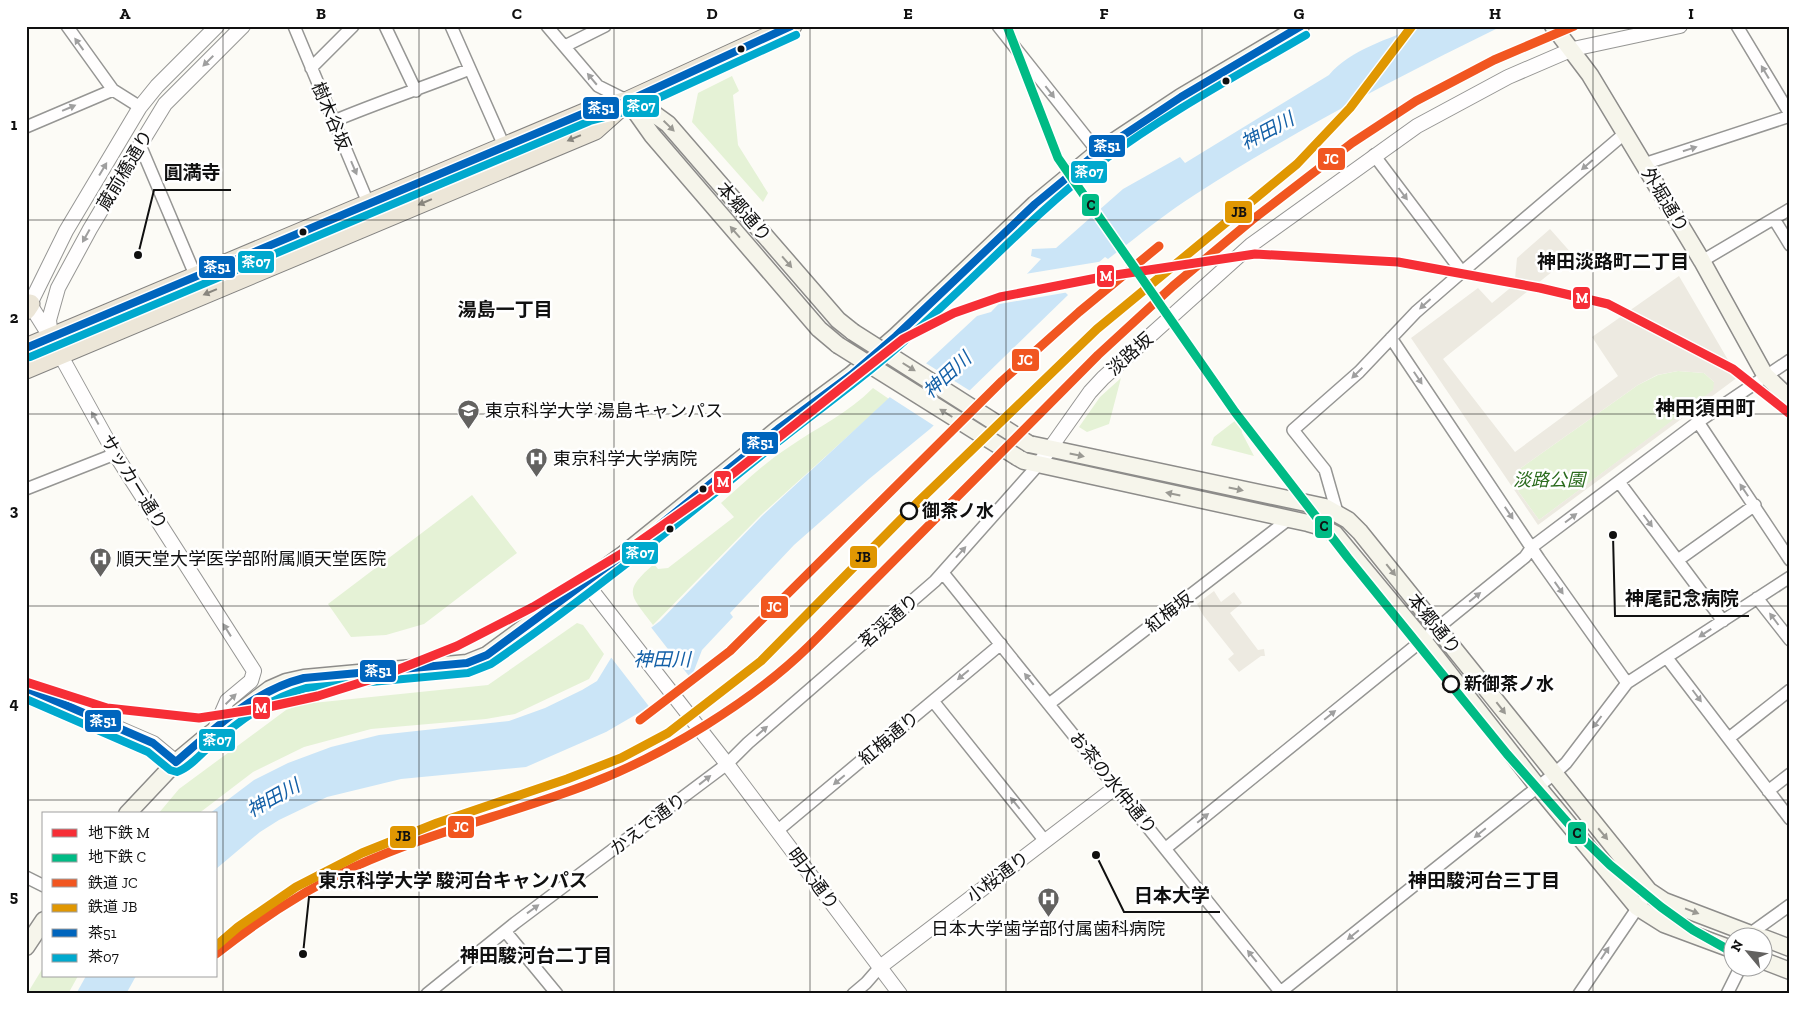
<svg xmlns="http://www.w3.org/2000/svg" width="1816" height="1020" font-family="'Zilla Slab','Noto Sans JP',serif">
	<rect width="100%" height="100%" fill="#fcfbf6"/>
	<path fill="#e5f2d6" d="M732 76 739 91 733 95 738 145 768 193 763 202 692 122 698 93Z
		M1678 371 1704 373 1714 382V390L1539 520 1518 491 1522 481 1521 468 1638 385 1658 375Z
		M1121 378 1109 424 1087 432 1079 427 1100 397Z
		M873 388 889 399 761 515 653 625C630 594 622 592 654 564L658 569 668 568 734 517 721 503C743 484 764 463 789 447 818 427 848 413 873 388Z
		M1236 420 1241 423 1242 433 1254 456 1211 445 1214 437Z
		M472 495 517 553 424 624 386 635 351 637 328 604Z
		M577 623 583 625 604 654 589 679 515 714 486 719 371 729 304 747 253 772 198 814H158L179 789 286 710 303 704 488 685Z
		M44 966V976H78L68 994H27Z"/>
	<path fill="#edeae1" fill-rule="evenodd" d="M1550 229 1573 255 1443 359 1515 452 1618 376 1592 337 1679 276 1738 377 1538 525 1411 338 1478 288 1492 303 1509 289 1515 279 1517 258ZM1678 371 1704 373 1714 382 1713 390 1539 520 1518 491 1522 481 1521 468 1638 385 1657 375Z
		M1214 591 1221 602 1234 592 1242 603 1230 613 1258 650 1264 649 1265 656H1261L1239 672 1228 659 1234 654 1203 615 1197 604Z"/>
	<path fill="#cbe5f7" d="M1420 26H1502C1398 77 1294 131 1196 194 1166 213 1137 237 1108 259L1105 257 1065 292 1068 295 930 429 869 479 794 545 730 613 733 617 702 650 692 676 649 707 606 732 526 767 401 779 327 797 279 820 260 832 216 869V814H209L254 780 288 763 331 747 379 735 509 721 545 708 582 690 597 681 611 658 660 621 762 516 977 316 991 312 1041 259 1031 256 1032 249 1056 248 1123 189 1180 157 1185 163 1329 75C1351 49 1389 39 1420 26Z
		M86 976H136L126 994H76Z"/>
	<path fill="#fcfbf6" d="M1104 261 1069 292 994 305 1025 274Z
		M924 362 972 392 936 427 888 396Z
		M650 626 692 680 651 709 610 656Z"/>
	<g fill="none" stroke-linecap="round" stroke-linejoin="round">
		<defs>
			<path id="minor" d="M67 26 113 90 140 107
				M294 26 369 205
				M385 26 416 91
				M451 26 505 148
				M547 26 598 86 628 101
				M998 26 1098 152
				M1737 26 1790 114
				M565 46 605 26
				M311 68 353 26
				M334 121C379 102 425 87 470 69
				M26 127 113 90
				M140 145 196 277
				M1374 155 1462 272
				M1644 164 1790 116
				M1774 219 1790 245
				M1702 261 1790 209
				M1391 338 1539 559 1627 683
				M1698 422 1790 560
				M1619 482 1723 621
				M26 489 115 454
				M1337 512 1325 470 1293 430 1359 372 1416 312 1462 272 1624 134
				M1678 560 1755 505
				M943 573 1282 994
				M1757 598 1790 640
				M1667 658 1790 819
				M933 701 1045 841
				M1049 704 1289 519
				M1729 738 1790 690
				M1768 791 1790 774
				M777 831 1001 644
				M1166 848 1525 557 1532 547 1698 422 1790 360
				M26 877 44 886
				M505 931 557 994
				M1751 933 1790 905
				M427 994 515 923 727 764 748 743 935 581 1039 464
				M853 994 866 983 880 967
				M1278 994 1554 774 1566 763 1627 683 1790 577
				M1579 994 1649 891
				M1727 994 1740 968"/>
			<path id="tertiary" d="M26 298 51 338 115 454 254 671 251 681 227 701 214 731
				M30 304 66 231 140 107 157 86 217 26
				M51 336 49 320 58 288 90 229 140 145 165 104 243 26
				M1039 464 1090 392 1103 378 1251 245 1417 126 1508 77 1573 49 1680 26
				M586 583 727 764 900 994
				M26 688 153 743 176 762
				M880 967 1116 787"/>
			<path id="secondary" d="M1553 26 1590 75 1702 261 1765 375 1790 399
				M628 101 650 111 668 124 838 320 853 332
				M628 101 652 135 819 329 838 345
				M1029 444 1325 507 1348 520 1360 532 1649 891 1664 901 1761 938
				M1017 457 1024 461 1308 523 1322 527 1335 534 1423 640 1538 787 1637 907 1664 924 1734 950
				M127 814 176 762 206 737 270 689 286 682 304 678 467 663 487 655 624 554 778 429 851 375 896 336 1035 204 1098 152 1181 97 1301 26
				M1764 938 1790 948
				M26 947 44 920
				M1764 961 1790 971"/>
			<path id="trunk" d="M26 310 30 304
				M26 348 587 112 628 101 792 26
				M26 369 595 130 623 105"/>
		</defs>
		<use href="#minor" stroke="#969694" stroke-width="14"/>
		<use href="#tertiary" stroke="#969694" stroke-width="16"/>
		<use href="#secondary" stroke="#8d8c8a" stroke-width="19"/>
		<use href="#trunk" stroke="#848381" stroke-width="21"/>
		<use href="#minor" stroke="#fffefe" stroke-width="11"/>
		<use href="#tertiary" stroke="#fffefe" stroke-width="14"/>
		<use href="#secondary" stroke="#f6f5eb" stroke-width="16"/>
		<use href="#trunk" stroke="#ece6d8" stroke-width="19"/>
		<defs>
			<path id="secondary-bridge" d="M853 332 1029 444
				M838 345 1017 457"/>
		</defs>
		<use href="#secondary-bridge" stroke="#8d8c8a" stroke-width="19" stroke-linecap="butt"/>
		<use href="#secondary-bridge" stroke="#f6f5eb" stroke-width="16"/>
		<defs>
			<path id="bus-1" d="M26 348 587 112 628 101 791 26
				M26 688 153 743 176 762
				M176 762C215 728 253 691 304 678L467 663 487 655 624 554 778 429 851 375 896 336 1035 204 1098 152 1181 97 1301 26"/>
			<path id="bus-2" d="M30 357 590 121 632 110 796 35
				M26 699 148 752 170 770 177 772C189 768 201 754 210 746 239 721 269 698 306 688L468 673 491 664C591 595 684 518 778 442 819 409 861 380 900 345 969 285 1030 216 1104 160 1167 113 1238 75 1306 35"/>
		</defs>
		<use href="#bus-1" stroke="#fff" stroke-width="11"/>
		<use href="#bus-2" stroke="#fff" stroke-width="11"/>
		<use href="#bus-1" stroke="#0065bd" stroke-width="8"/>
		<use href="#bus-2" stroke="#00a9ce" stroke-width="8"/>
		<defs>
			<path id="rail-1" d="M640 720 730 651 1002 381 1079 312 1159 246
				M216 954C259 920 304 890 354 867 430 832 511 814 589 784 663 756 753 701 809 646L1098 355 1173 286 1252 220 1352 143 1416 101 1494 60 1574 26"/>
			<path id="rail-2" d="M216 946 238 927 296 887 362 853 437 823 567 779 621 758 668 733 761 661 919 501 1097 329 1297 164 1350 108 1412 26"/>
		</defs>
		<use href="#rail-1" stroke="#fff" stroke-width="12"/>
		<use href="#rail-2" stroke="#fff" stroke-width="12"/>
		<use href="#rail-1" stroke="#f15620" stroke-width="9"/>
		<use href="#rail-2" stroke="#e09702" stroke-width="9"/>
		<defs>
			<path id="metro-1" d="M26 682 107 708 199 718 264 708 318 696 382 676 457 646 533 607 629 549 707 494 903 339 954 313 1000 297 1102 277 1255 254 1398 262 1540 288 1608 304 1733 369 1790 414"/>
			<path id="metro-2" d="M1007 26 1058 158 1235 412 1348 558 1507 754 1575 831 1610 865 1661 907 1693 930 1734 953"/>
		</defs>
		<use href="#metro-1" stroke="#fff" stroke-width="12"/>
		<use href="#metro-2" stroke="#fff" stroke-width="12"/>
		<use href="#metro-1" stroke="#f62e36" stroke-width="9"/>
		<use href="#metro-2" stroke="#00bb85" stroke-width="9"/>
	</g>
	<defs><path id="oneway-solid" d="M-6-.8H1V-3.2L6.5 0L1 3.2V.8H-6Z" transform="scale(1.25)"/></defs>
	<g fill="#9f9f9f">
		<use href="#oneway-solid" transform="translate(79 44) rotate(-126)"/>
		<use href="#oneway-solid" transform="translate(208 61) rotate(135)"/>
		<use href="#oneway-solid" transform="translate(1765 72) rotate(-121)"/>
		<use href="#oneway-solid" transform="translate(592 79) rotate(-130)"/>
		<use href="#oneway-solid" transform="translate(1050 92) rotate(52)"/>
		<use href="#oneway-solid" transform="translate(69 108) rotate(-23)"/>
		<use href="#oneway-solid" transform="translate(1690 149) rotate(-18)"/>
		<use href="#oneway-solid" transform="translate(1587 165) rotate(139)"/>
		<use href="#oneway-solid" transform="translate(354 168) rotate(67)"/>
		<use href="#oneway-solid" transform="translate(103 169) rotate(-59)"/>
		<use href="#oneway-solid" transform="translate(1403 194) rotate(53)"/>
		<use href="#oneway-solid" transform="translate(86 236) rotate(119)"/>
		<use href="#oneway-solid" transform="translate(1425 304) rotate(138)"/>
		<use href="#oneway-solid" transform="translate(1357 373) rotate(136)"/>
		<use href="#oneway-solid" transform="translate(1418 378) rotate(56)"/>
		<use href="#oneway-solid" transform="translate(95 418) rotate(-119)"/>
		<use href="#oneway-solid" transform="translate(1744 490) rotate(-124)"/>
		<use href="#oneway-solid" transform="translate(1509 513) rotate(56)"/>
		<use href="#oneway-solid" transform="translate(1571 518) rotate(-37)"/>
		<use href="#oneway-solid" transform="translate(1648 521) rotate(53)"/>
		<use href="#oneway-solid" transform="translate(961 552) rotate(-48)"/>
		<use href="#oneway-solid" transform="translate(1559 588) rotate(55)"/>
		<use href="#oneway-solid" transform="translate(1475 597) rotate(-39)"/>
		<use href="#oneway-solid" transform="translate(1774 619) rotate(-127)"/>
		<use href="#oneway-solid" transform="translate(227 630) rotate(-122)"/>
		<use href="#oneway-solid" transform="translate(1705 633) rotate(147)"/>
		<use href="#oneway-solid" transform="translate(963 675) rotate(140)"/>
		<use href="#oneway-solid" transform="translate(1029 679) rotate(-129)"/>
		<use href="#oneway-solid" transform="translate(1697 696) rotate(53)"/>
		<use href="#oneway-solid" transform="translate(231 699) rotate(-44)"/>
		<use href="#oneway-solid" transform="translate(1330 715) rotate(-39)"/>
		<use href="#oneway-solid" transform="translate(1597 722) rotate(127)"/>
		<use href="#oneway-solid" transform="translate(762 731) rotate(-41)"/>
		<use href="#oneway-solid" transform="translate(705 780) rotate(-38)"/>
		<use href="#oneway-solid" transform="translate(839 780) rotate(140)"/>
		<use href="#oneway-solid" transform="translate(1015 803) rotate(-129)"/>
		<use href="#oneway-solid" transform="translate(1203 818) rotate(-39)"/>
		<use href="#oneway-solid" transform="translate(1480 833) rotate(141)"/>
		<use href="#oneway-solid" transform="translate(533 909) rotate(-36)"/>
		<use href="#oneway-solid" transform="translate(1353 935) rotate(141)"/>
		<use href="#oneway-solid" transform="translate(1605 953) rotate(-57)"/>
		<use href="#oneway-solid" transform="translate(1252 956) rotate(-129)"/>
	</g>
	<g fill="#9a9993">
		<use href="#oneway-solid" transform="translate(669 126) rotate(44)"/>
		<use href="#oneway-solid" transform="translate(735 232) rotate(-131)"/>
		<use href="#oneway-solid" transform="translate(787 262) rotate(49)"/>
		<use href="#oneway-solid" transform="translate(909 367) rotate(32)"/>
		<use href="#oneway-solid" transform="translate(946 413) rotate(-148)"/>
		<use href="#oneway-solid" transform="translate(1077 455) rotate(12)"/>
		<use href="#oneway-solid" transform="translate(1236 489) rotate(12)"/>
		<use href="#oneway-solid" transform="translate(1173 494) rotate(-168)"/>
		<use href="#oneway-solid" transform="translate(1391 570) rotate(51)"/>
		<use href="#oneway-solid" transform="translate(1501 708) rotate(52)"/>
		<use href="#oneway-solid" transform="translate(1603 834) rotate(50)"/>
		<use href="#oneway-solid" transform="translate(1692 911) rotate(21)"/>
	</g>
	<g fill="#89867e">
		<use href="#oneway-solid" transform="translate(574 138) rotate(157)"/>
		<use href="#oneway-solid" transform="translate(425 202) rotate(157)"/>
		<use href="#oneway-solid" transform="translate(210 292) rotate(157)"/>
	</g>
	<path fill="none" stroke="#101010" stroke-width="1" stroke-opacity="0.55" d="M223 26V994M419 26V994M614 26V994M810 26V994M1006 26V994M1202 26V994M1397 26V994M1593 26V994M26 220H1790M26 414H1790M26 606H1790M26 800H1790"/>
	<defs>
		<symbol id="university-pin" viewBox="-11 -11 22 30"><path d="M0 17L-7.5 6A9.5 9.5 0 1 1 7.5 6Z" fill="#636260" stroke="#fff"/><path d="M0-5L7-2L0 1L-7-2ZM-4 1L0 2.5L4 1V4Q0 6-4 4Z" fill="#fff"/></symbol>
		<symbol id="hospital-pin" viewBox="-11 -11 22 30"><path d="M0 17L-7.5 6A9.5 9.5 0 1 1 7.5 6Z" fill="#636260" stroke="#fff"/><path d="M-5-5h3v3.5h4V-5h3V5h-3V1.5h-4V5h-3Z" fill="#fff"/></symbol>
	</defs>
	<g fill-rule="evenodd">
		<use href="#university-pin" x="456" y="398" width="25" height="34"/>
		<use href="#hospital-pin" x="524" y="446" width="25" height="34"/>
		<use href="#hospital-pin" x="88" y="546" width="25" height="34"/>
		<use href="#hospital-pin" x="1036" y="886" width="25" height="34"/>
	</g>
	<g fill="#101010" stroke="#fff" stroke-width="2">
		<circle cx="741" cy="49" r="4.5"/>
		<circle cx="1226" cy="81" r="4.5"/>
		<circle cx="303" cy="232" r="4.5"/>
		<circle cx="703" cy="489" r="4.5"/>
		<circle cx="670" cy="529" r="4.5"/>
	</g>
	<g fill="#fff" stroke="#101010" stroke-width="2.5">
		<circle cx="909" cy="511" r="8"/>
		<circle cx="1451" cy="684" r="8"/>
	</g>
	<g text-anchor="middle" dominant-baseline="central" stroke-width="5" stroke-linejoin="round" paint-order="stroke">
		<g font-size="18" fill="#101010" stroke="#fff">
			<text transform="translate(331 116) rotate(67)">樹木谷坂</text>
			<text transform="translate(125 170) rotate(-59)">蔵前橋通り</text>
			<text transform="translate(1665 200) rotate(59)">外堀通り</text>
			<text transform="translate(744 212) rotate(49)">本郷通り</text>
			<text transform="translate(1130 354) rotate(-42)">淡路坂</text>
			<text transform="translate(134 482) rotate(58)">サッカー通り</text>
			<text transform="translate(1169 612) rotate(-38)">紅梅坂</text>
			<text transform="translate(889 621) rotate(-41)">茗渓通り</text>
			<text transform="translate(1434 624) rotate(51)">本郷通り</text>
			<text transform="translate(889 738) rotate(-40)">紅梅通り</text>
			<text transform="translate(1113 783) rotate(51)">お茶の水仲通り</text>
			<text transform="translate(648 824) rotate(-37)">かえで通り</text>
			<text transform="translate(998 877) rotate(-37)">小桜通り</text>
			<text transform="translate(813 879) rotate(53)">明大通り</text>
		</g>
		<g font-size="18" fill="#101010" stroke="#fff" text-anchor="start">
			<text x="485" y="411">東京科学大学 湯島キャンパス</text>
			<text x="553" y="459">東京科学大学病院</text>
			<text x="116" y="559">順天堂大学医学部附属順天堂医院</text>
			<text x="1048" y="929" text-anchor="middle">日本大学歯学部付属歯科病院</text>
		</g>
		<g font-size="18" font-style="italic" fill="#2a6b1d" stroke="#fff">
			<text x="1549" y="480">淡路公園</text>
		</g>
		<g font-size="18" font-weight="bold" fill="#101010" stroke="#fff" text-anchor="start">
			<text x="922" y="511">御茶ノ水</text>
			<text x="1464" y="684">新御茶ノ水</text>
		</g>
		<g font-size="19" font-style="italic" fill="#1460a7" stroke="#fff">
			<text transform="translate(1267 131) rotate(-28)">神田川</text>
			<text transform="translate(947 375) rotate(-43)">神田川</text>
			<text x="662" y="659">神田川</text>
			<text transform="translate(273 798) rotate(-29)">神田川</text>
		</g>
		<g font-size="19" font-weight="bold" fill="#101010" stroke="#fff">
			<text x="1613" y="261">神田淡路町二丁目</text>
			<text x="505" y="309">湯島一丁目</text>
			<text x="1484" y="880">神田駿河台三丁目</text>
			<text x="536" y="955">神田駿河台二丁目</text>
		</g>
		<g font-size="20" font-weight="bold" fill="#101010" stroke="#fff">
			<text x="1705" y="408">神田須田町</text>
		</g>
	</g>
	<path fill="none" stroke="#101010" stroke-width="2" d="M138 255L154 190H231M1613 535L1615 616H1749M303 954L309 897H598M1096 855L1124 912H1220"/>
	<g fill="#101010" stroke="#fff" stroke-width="2">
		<circle cx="138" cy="255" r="5"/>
		<circle cx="1613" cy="535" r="5"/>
		<circle cx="303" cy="954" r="5"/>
		<circle cx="1096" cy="855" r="5"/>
	</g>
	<g font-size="19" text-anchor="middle" font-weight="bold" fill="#101010" stroke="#fff" stroke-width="5" stroke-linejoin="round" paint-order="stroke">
		<text x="192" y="179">圓満寺</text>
		<text x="1682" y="605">神尾記念病院</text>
		<text x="453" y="887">東京科学大学 駿河台キャンパス</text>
		<text x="1172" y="902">日本大学</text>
	</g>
	<g stroke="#fff" stroke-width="2">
		<rect x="622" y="94" width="38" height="24" rx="5" fill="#00a9ce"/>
		<rect x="582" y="96" width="38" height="24" rx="5" fill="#0065bd"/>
		<rect x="1088" y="134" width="38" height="24" rx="5" fill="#0065bd"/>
		<rect x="1317" y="147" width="29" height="24" rx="5" fill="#f15620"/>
		<rect x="1070" y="160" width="38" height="24" rx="5" fill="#00a9ce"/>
		<rect x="1081" y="193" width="19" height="24" rx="5" fill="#00bb85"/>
		<rect x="1224" y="200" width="29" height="24" rx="5" fill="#e09702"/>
		<rect x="237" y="250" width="38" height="24" rx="5" fill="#00a9ce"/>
		<rect x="198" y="255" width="38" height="24" rx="5" fill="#0065bd"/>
		<rect x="1096" y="264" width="19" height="24" rx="5" fill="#f62e36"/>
		<rect x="1572" y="286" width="19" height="24" rx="5" fill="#f62e36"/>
		<rect x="1011" y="348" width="29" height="24" rx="5" fill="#f15620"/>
		<rect x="741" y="431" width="38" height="24" rx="5" fill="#0065bd"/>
		<rect x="713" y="470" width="19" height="24" rx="5" fill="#f62e36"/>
		<rect x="1314" y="515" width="19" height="24" rx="5" fill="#00bb85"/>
		<rect x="621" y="541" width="38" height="24" rx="5" fill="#00a9ce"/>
		<rect x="849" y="545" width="29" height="24" rx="5" fill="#e09702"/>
		<rect x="760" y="595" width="29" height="24" rx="5" fill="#f15620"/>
		<rect x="359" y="659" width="38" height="24" rx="5" fill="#0065bd"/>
		<rect x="252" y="696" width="19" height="24" rx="5" fill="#f62e36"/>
		<rect x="84" y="709" width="38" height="24" rx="5" fill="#0065bd"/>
		<rect x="198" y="728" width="38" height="24" rx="5" fill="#00a9ce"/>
		<rect x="447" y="815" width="28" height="24" rx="5" fill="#f15620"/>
		<rect x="1567" y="821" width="20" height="24" rx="5" fill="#00bb85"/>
		<rect x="389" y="825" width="28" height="24" rx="5" fill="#e09702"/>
	</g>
	<g font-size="14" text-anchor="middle" font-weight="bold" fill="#fff">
		<text x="641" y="111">茶07</text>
		<text x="601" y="113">茶51</text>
		<text x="1107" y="151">茶51</text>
		<text x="1331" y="164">JC</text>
		<text x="1089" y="177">茶07</text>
		<text x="256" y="267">茶07</text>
		<text x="217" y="272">茶51</text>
		<text x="1106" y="281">M</text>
		<text x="1582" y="303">M</text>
		<text x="1025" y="365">JC</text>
		<text x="760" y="448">茶51</text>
		<text x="723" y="487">M</text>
		<text x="640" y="558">茶07</text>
		<text x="774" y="612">JC</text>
		<text x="378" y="676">茶51</text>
		<text x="261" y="713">M</text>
		<text x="103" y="726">茶51</text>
		<text x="217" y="745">茶07</text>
		<text x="461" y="832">JC</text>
	</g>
	<g font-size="14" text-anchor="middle" font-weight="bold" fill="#111">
		<text x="1091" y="210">C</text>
		<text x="1239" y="217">JB</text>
		<text x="1324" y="531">C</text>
		<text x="863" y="562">JB</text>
		<text x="1577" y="838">C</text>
		<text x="403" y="841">JB</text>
	</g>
	<rect width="1816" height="1020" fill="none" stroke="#ffffff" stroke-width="55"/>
	<rect x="42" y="812" width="175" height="165" fill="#ffffff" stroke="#9f9f9f"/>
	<rect x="52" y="829" width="25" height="8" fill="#f62e36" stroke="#9f9f9f"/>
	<text x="88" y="838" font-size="15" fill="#101010">地下鉄 M</text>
	<rect x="52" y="854" width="25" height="8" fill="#00bb85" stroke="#9f9f9f"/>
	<text x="88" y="862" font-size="15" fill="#101010">地下鉄 C</text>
	<rect x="52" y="879" width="25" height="8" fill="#f15620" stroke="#9f9f9f"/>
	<text x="88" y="888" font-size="15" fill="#101010">鉄道 JC</text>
	<rect x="52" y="904" width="25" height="8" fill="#e09702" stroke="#9f9f9f"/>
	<text x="88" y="912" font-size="15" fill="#101010">鉄道 JB</text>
	<rect x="52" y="929" width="25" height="8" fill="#0065bd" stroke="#9f9f9f"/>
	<text x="88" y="938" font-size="15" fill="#101010">茶51</text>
	<rect x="52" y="954" width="25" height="8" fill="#00a9ce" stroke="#9f9f9f"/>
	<text x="88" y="962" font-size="15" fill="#101010">茶07</text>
	<g transform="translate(1748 952) rotate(299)"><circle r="24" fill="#ffffff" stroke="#9f9f9f"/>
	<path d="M0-4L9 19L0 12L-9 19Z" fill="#636260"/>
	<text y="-8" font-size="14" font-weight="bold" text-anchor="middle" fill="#101010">N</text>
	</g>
	<rect x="28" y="28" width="1760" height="964" fill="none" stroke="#101010" stroke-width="2"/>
	<g font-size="16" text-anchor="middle" font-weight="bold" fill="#101010">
		<text x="125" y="19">A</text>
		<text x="321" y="19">B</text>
		<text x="517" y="19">C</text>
		<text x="712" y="19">D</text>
		<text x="908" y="19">E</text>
		<text x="1104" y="19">F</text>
		<text x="1299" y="19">G</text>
		<text x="1495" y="19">H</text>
		<text x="1691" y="19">I</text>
		<text x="14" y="130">1</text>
		<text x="14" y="323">2</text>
		<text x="14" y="516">3</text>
		<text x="14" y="709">4</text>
		<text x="14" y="902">5</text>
	</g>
</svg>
